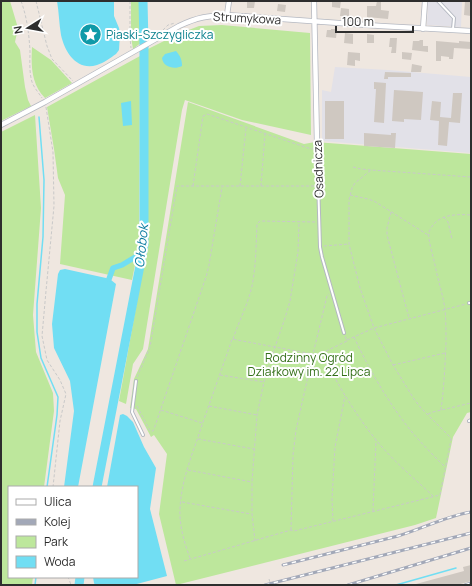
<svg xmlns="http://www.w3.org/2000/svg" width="472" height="586" font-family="Manrope,sans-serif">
	<rect width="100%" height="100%" fill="#efe7e0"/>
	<path fill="#e2e1e8" d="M428 1H462L461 27 427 25Z
		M335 67 388 70 471 77V153L322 141V90L331 92Z"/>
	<path fill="#bde79c" d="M1 1H10L18 28 15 42 20 50 25 87 28 100 31 106 1 121Z
		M131 1H141L142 42 133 49 131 37Z
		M222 25 310 33 311 135 242 120 185 100 182 110 143 349 133 364 126 404 119 401 148 241V49L176 35 199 26Z
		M32 47 51 60 72 83 45 98C31 84 31 65 32 47Z
		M140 56 139 245 132 280 60 264 65 195 58 178 54 149 47 107Z
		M188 102 304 144 315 142 471 154V412L467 413 453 437 436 518 415 525 176 585 159 514 167 454 154 435 151 437 136 409 130 408 134 379 148 349Z
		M35 115 41 208 33 315 36 352 53 393 54 411 44 487H9V577H33L32 585H1V132Z"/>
	<path fill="#71def3" d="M57 1H114V16L119 28 120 33 119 50 116 54C110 58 104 63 97 65 77 71 65 53 61 35 59 24 59 12 57 1Z
		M176 51C180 56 182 59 182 66 174 70 163 67 162 58L165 54Z
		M131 101 132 125 123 126 121 103Z
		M65 269 106 278 111 280 116 284 78 487H64L74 411 70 381 54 348 52 324 58 274 60 270Z
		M123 414 127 416 133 422 144 447 156 468 150 509 167 576 133 585H95L94 583 93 577H137V487H107L120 415Z"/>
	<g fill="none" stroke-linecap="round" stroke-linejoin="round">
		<path stroke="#71def3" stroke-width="1.5" d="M39 117 44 180 43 237 37 304V332L41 358 58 397 57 415 47 487
			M35 585 36 577
			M396 585 456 568"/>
		<path stroke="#71def3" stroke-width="5.5" d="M109 279 113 268 122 265 142 253"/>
		<path stroke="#71def3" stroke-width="9" d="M97 487 144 245V44L143 1
			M79 585 80 577"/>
	</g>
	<path fill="#cfc8c1" d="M247 1H255L254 8H247Z
		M332 1H341L340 8 332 7Z
		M377 1H381V10L389 11 388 19 367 17V6H376Z
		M465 1H471V16L464 15Z
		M278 4 286 5 285 12 277 11Z
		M341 8 349 9V16H340Z
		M331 29H337L336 38 326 37 327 30H331Z
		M345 33 353 34V44L344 43Z
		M367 34 374 35V43H367Z
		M390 38H397L396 53H391L392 47H389Z
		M420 40H423V46H428V52L412 50 413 41H419Z
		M436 41 459 43V41L471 42V49L454 48 453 59H449V57L441 56V61H436Z
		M348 52 360 53V61L355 60V66L347 65Z
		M402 52 412 53 411 60 402 59Z
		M412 64 422 66 421 72H411Z
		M385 72 411 73V77H388V79H384Z
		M374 82 386 83 384 123 374 122 376 89H374Z
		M394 90 423 92 421 120 404 119V122L392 121Z
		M453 93H462L460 123 449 122 447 146 438 145 439 121 430 120 432 101 441 102 440 117 451 118Z
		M325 101H344V139H325Z
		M364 133 391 135V133H396L395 148 364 146Z
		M471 565V581L457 585H416V584L464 571 463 567Z"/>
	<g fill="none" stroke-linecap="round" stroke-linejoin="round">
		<defs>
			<path id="lane" d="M438 1 454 18 453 29
				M317 144 320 247 322 257 344 333
				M469 303H471
				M136 381 132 412 143 435
				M469 421 471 420"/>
			<path id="street" d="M314 1 317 143
				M227 15 229 1
				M423 29 425 1
				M1 125 45 102 179 26C198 17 207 16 227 15L381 26 471 31"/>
		</defs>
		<use href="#lane" stroke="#b4b8c1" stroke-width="4"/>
		<use href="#street" stroke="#b4b8c1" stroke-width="6"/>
		<path stroke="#c9c9c9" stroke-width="1" stroke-dasharray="3 2" stroke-linecap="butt" d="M21 1C27 17 29 34 30 51 30 61 29 72 32 82 34 88 39 93 42 98
			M36 1 47 46 52 59 73 81
			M130 1V38L131 48
			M163 30 168 25 175 23
			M46 107 53 152 54 206 46 291 42 336 47 360 60 380 66 394 60 421 53 487
			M353 167 361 169 371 170 471 177
			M193 186 203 116 207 114 308 148 313 149
			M240 186 246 128
			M261 186 265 134
			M350 195 368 199 374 201 428 235
			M391 212 387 228V235L409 318
			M444 217 448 222 452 239
			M324 246 349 244
			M354 337C368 367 384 395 404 422 416 438 431 453 445 467
			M233 339C239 321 248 304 252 286 256 266 256 245 257 224L260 221 315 222
			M347 340 374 328 466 304
			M322 353C338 386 358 419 382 447 397 464 416 480 433 496
			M393 365 445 353
			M220 375 264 382
			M137 377 150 347 177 186H314
			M137 406 149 429 150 431H153L154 429 206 277 209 265 222 187
			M209 406 257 415
			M161 410 202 423
			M441 410C444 388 445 366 446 343 446 332 446 321 445 309 443 296 439 283 436 270 435 262 427 238 429 232 436 214 455 214 471 215
			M428 414 433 412 471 403
			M198 439 254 449
			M188 470 252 482
			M182 502 251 514
			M373 511 376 440
			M333 521 332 499 335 447 345 396
			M291 530 293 455 296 430 313 354 327 296 329 294
			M255 541 252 514V482L257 415 264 382 275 347 285 318 290 301 298 252 299 222
			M190 558C185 545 181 531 180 517 179 489 189 463 198 437 209 404 221 372 232 339L318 355 347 341 345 336
			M184 561 291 530 294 531 440 495 451 440 450 437 421 408 414 399 393 365 374 328 360 288 349 244V200L352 188 355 183 371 170
			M67 577 69 579 71 585
			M269 579 270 582"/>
		<use href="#lane" stroke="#fff" stroke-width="2"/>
		<use href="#street" stroke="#fff" stroke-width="4.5"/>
		<defs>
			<path id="rail" d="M283 565 398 536C422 529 446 516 471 512
				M265 585 471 533
				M348 585 471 548
				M465 585 471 583"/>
		</defs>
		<use href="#rail" stroke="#a2a8b8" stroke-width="3"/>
		<use href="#rail" stroke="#fff" stroke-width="1.5" stroke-dasharray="4.5" stroke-linecap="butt"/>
	</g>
	<defs>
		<symbol id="sight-disc" viewBox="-11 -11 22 22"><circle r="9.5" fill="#0f9aa8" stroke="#fff"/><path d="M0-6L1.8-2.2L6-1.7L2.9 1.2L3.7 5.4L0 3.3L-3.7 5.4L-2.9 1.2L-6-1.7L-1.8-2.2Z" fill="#fff"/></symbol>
	</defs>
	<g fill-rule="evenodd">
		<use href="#sight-disc" x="78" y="22" width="25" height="25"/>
	</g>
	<g text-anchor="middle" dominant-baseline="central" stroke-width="4" stroke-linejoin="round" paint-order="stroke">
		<g font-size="12" fill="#2e2e2e" stroke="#fff">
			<text transform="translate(247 18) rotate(3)">Strumykowa</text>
			<text transform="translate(318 169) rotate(-92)">Osadnicza</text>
		</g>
		<g font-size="12" fill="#0d838f" stroke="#fff" text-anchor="start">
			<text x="106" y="34">Piaski-Szczygliczka</text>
		</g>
		<g font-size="12" fill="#347019" stroke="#fff">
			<text x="309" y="357">Rodzinny Ogród<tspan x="309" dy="14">Działkowy im. 22 Lipca</tspan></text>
		</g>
		<g font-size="13" font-style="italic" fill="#097ba0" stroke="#fff">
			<text transform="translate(141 246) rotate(-84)">Ołobok</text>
		</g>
	</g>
	<rect width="472" height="586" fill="none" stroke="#2e2e2e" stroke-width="4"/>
	<rect x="8" y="486" width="130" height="92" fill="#ffffff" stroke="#ababab"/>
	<rect x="16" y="499" width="20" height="6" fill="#ffffff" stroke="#ababab"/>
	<text x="44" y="506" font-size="12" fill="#2e2e2e">Ulica</text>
	<rect x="16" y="519" width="20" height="6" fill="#a2a8b8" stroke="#ababab"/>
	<text x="44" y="526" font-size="12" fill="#2e2e2e">Kolej</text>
	<rect x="16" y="536" width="20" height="12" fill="#bde79c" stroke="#ababab"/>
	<text x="44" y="546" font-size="12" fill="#2e2e2e">Park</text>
	<rect x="16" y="556" width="20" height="12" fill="#71def3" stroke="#ababab"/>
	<text x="44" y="566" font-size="12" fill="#2e2e2e">Woda</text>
	<g transform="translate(28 28) rotate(259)" stroke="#ffffff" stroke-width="3" paint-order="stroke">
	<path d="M0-3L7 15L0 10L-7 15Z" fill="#2e2e2e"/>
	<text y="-6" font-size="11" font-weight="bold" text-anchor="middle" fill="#2e2e2e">N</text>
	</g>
	<path d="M336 26v6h77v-6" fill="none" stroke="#2e2e2e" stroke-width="2"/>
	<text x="342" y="26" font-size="12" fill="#2e2e2e" stroke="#ffffff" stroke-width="3" paint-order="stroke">100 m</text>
</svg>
